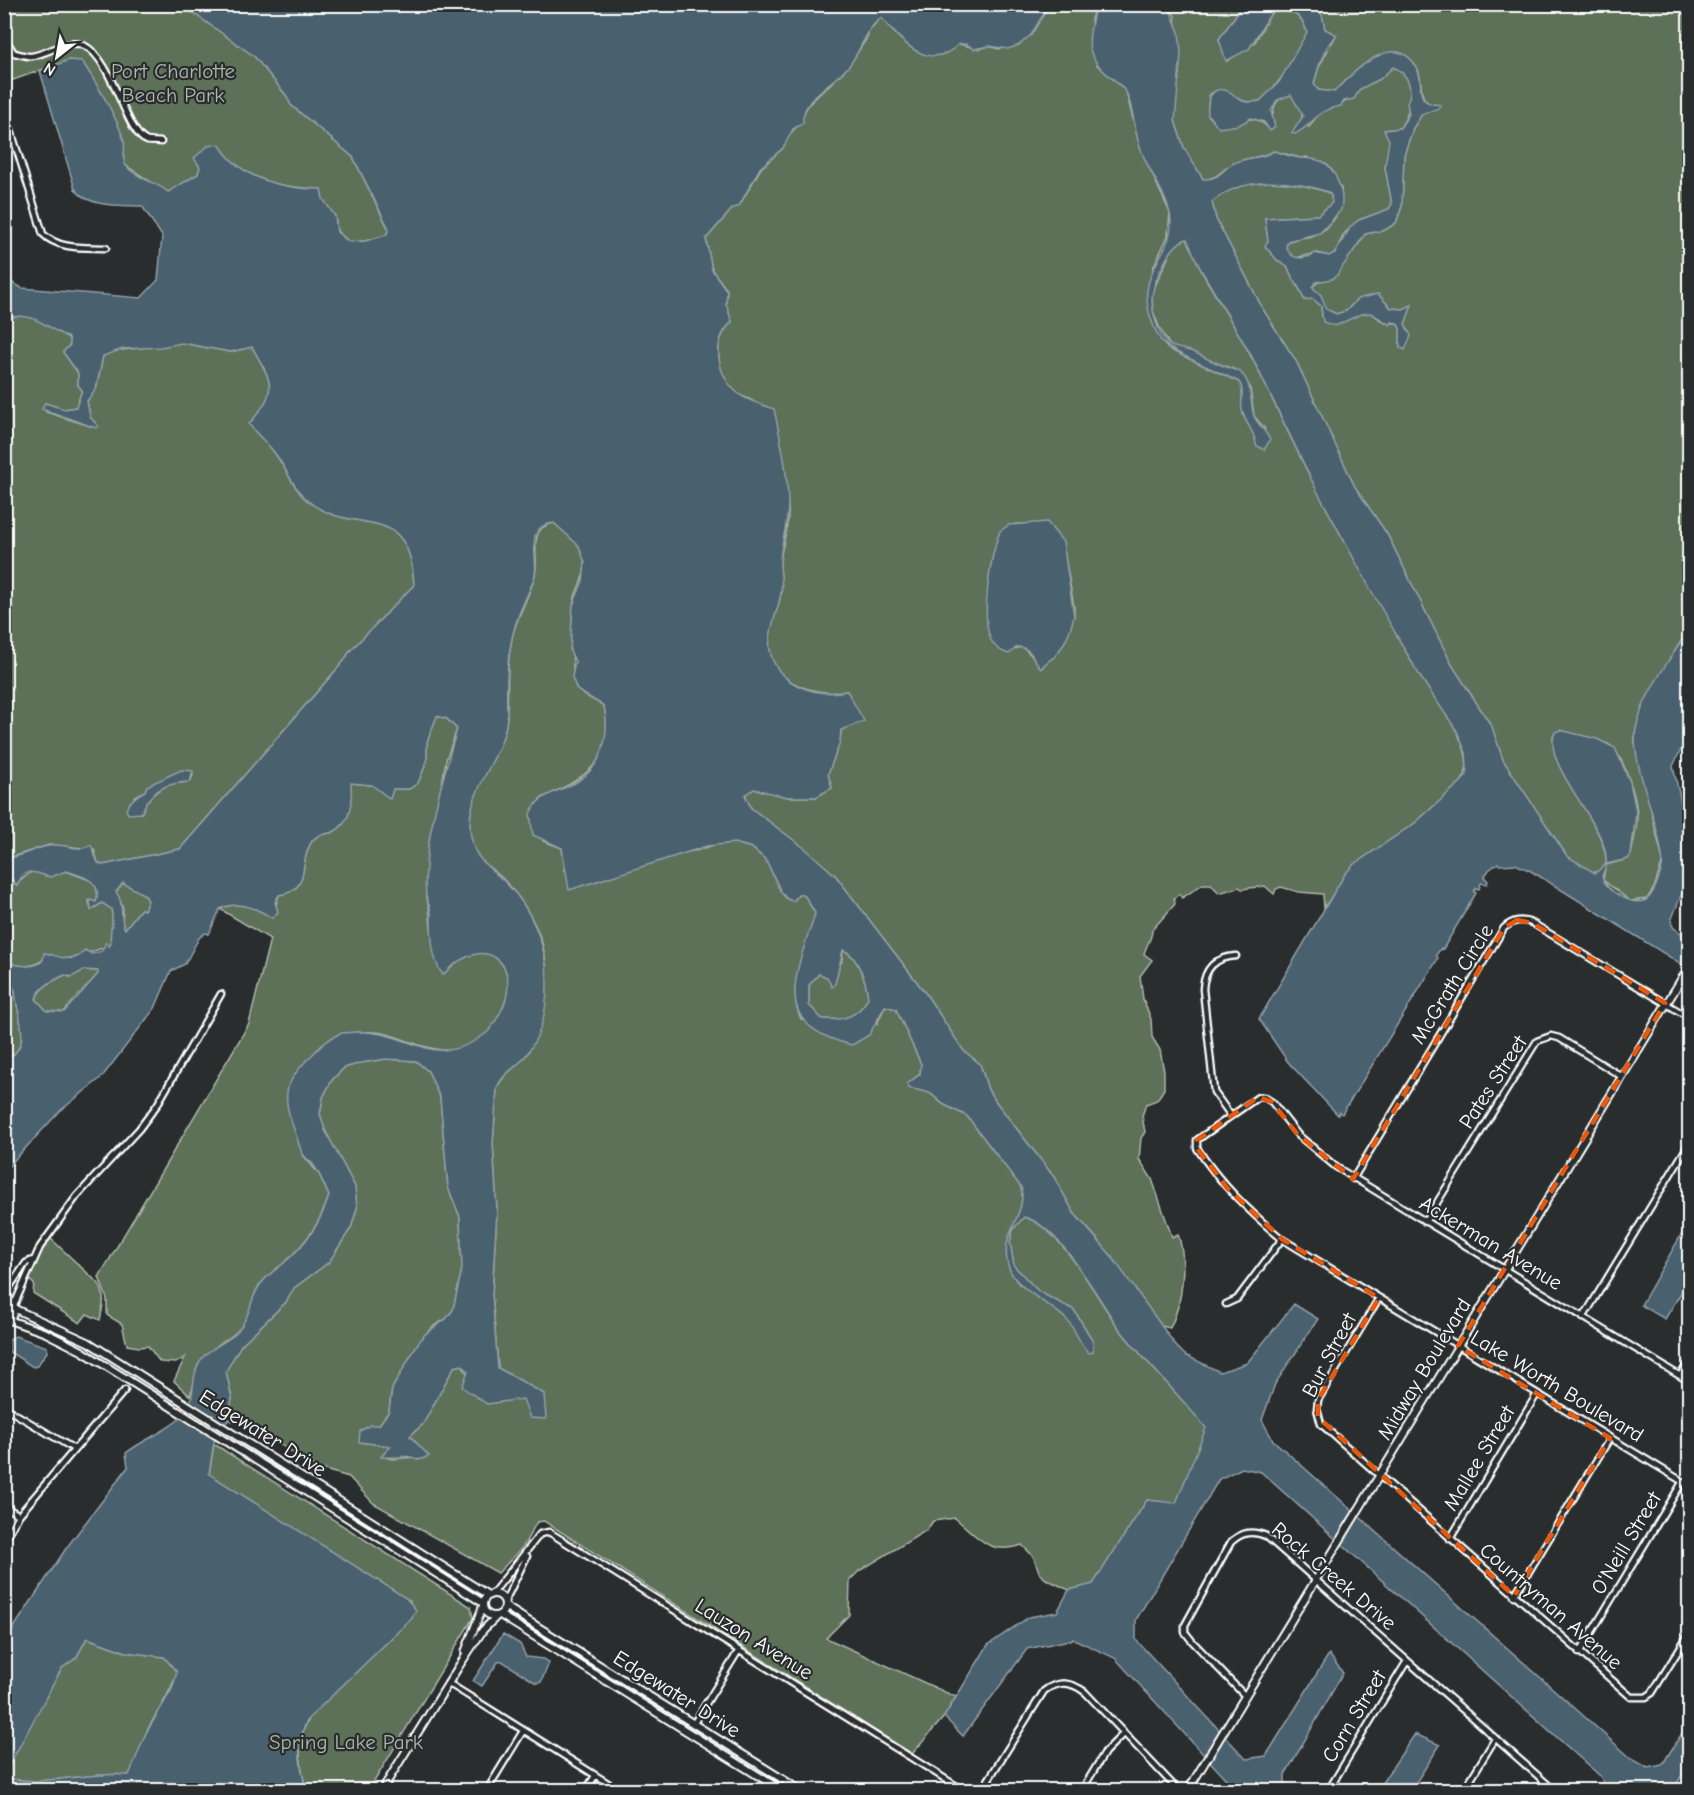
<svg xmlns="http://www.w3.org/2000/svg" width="1694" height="1795" font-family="'Comic Neue',sans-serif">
	<rect width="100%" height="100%" fill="#2a2d2e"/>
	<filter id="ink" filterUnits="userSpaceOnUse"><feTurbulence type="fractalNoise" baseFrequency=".0167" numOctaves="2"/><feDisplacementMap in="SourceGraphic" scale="12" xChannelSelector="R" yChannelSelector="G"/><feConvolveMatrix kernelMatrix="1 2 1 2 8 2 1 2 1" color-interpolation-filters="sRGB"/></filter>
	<g filter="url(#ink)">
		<path fill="#5d7059" stroke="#aeb8ac" stroke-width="1.5" fill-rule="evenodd" d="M4 5H182L254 56 286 95 291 105 353 157 389 230 386 235 365 241 349 242 337 231 335 216 322 199 321 189C286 188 248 182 225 154L195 158 200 167 198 174 168 193 123 164 69 60 5 83Z
			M1049 5H1095L1091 20 1097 65 1126 91 1140 147 1170 213 1168 236 1153 268 1150 316 1162 341 1168 349 1239 382 1243 386V415L1256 435 1265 429 1254 416 1250 387 1239 371 1170 346 1159 327 1153 311 1152 297 1156 284 1172 249 1180 240 1187 239C1193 249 1196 261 1202 272 1218 301 1237 329 1252 358 1274 401 1294 446 1316 488 1346 546 1379 602 1410 659 1426 687 1485 752 1461 782L1415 823 1353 865 1324 908 1323 894 1299 892 1281 887 1276 889 1274 894 1265 886 1242 889 1239 887 1219 893 1211 884H1203L1182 898 1179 894 1174 898 1175 904 1152 930C1152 939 1146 945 1144 954L1152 960 1140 976 1143 999 1151 1019 1152 1037 1160 1050 1164 1071V1089L1157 1100 1146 1104 1142 1116 1145 1132 1141 1138 1139 1159 1152 1179 1172 1237 1178 1234C1187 1261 1183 1302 1170 1328L1161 1326 1099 1241 1074 1213 1054 1177 996 1102 988 1090 980 1064 963 1050 926 994 835 875 807 851 751 808 745 794 754 789 788 797H816L832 788 828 774 840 742 841 730 863 721 847 691C817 697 771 684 769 646 769 628 778 610 781 593 783 582 779 571 780 561 782 544 790 524 788 507 788 499 758 407 754 402 751 399 742 397 738 394 716 375 711 342 732 322L726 304 727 290 712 270 706 239 733 208 739 206 761 168 783 148 786 138 798 125 808 105 847 68 867 38 869 31 881 17C900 42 930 72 958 44L980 49 989 46 999 49 1031 35ZM1016 524 1040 525 1064 551 1074 607V616L1053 658 1044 663 1043 667 1023 647 1013 649 988 629C987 604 986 530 1016 524Z
			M1168 5H1243L1219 39 1227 61 1255 42 1271 13C1290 8 1301 13 1307 32 1296 58 1282 82 1260 101 1254 102 1246 103 1240 100 1229 94 1222 85 1209 95L1208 108 1215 123C1239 126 1253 108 1270 130 1274 114 1270 97 1291 95L1302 109V120L1309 127 1319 113 1342 104 1360 89 1380 79 1393 67C1419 77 1412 110 1400 128L1384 130 1390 140 1385 167 1392 204 1389 209 1359 220 1344 234 1335 253 1329 256 1317 253 1295 258 1289 255 1286 246 1289 241C1296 238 1304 238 1312 236 1334 229 1343 209 1341 188L1307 157 1301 158 1274 151C1262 158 1250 157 1237 162 1224 166 1219 180 1203 179L1184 148 1175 121 1176 93 1180 73 1175 16Z
			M1314 5H1689L1690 628 1642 708 1634 737 1663 861 1654 888 1647 899 1630 901 1603 880 1605 868 1598 872H1590L1567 856 1503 760 1492 727 1452 665 1387 534 1355 487 1296 361 1264 311 1216 219 1212 202C1243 175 1292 180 1327 192L1331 195 1332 203 1318 215 1265 218 1268 241 1266 247 1277 260 1288 267C1291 279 1300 285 1304 300L1312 298 1321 306 1322 316 1337 324 1361 314 1371 313 1385 323H1397L1400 328V347L1409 332 1405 324 1411 306 1403 309 1391 308 1378 294 1358 299 1346 311 1336 314 1326 309 1321 296 1312 287 1322 279H1332C1342 263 1356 251 1365 234L1385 230 1396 223 1402 206 1404 155 1413 128 1422 114 1434 110C1431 105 1424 101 1423 96 1420 87 1422 76 1417 68 1392 30 1354 72 1334 92L1318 90 1314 84 1318 69 1336 35 1325 29 1322 15ZM1560 730 1608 744C1624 754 1637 799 1637 817 1637 829 1633 843 1631 855L1628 859 1606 865C1609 829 1555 780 1553 736Z
			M20 315 39 319 69 338 70 345 63 352 78 373V385L82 390 76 407 64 409 45 403 46 412 90 426H98L90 417 87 401 96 389 103 356 113 351 182 343 230 352 252 347C273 383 279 390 250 424 256 434 266 442 274 452 285 466 294 490 308 501 356 538 410 498 414 585L350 651 344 661 180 849 103 865 98 863 94 849 49 845 5 859V319ZM193 775 190 782C171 783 160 786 148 800 144 804 145 809 141 813L136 812 134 797 145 791 147 786Z
			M554 523C564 532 577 540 583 553 589 570 580 582 575 597 571 609 571 681 577 689 583 696 596 701 604 706 617 763 584 778 540 799L543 841 562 848 565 870 699 850 716 844 735 843 752 848 766 860 781 892 787 899 793 901 800 894 805 896 815 913C810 948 784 983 801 1019L877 1024 885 1006 896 1009 921 1064 920 1074 907 1084 930 1093 943 1104 967 1116 1021 1187C1029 1223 988 1245 1019 1284L1060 1313 1069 1321 1074 1330 1093 1341 1074 1310 1039 1292 1014 1266 1010 1242 1013 1229 1024 1217C1062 1227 1097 1300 1121 1331 1148 1364 1179 1395 1207 1428L1176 1504 1147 1500 1093 1585 1069 1590 1046 1579 1040 1574 1033 1556 1022 1545C989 1556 979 1538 955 1518L933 1521 927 1530 859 1571 850 1580 849 1615 826 1638 956 1697 944 1717 912 1754 544 1521 537 1522 522 1548 498 1573 373 1503 349 1477 314 1467 248 1423 228 1420 232 1399 226 1371 241 1345 286 1302 294 1288 329 1262 351 1228 357 1208 355 1187 325 1130 320 1114 323 1097 332 1080 344 1068 360 1063 386 1059 416 1061 428 1071 440 1098 448 1187 460 1217 462 1269 453 1310 446 1319 432 1327 417 1345 392 1389 389 1411 379 1425 360 1442 391 1446 382 1456 392 1459 428 1456 410 1436 423 1424 454 1367 462 1365 487 1404 544 1394 498 1368 492 1294 497 1211 493 1143 497 1088C502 1074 518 1066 527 1054 538 1039 547 987 546 966 545 935 524 900 502 878 491 868 477 861 472 845 458 792 505 761 507 716 508 688 506 662 513 634 518 614 530 595 535 575 540 554 526 528 554 523Z
			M437 715 447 719 457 729 446 760 441 790 426 897C431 909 429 915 431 926 434 942 439 958 443 974 498 916 533 990 488 1033 455 1064 425 1046 390 1035 374 1030 356 1032 340 1034L298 1140 303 1155 319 1174 329 1196C320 1223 307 1242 286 1261 277 1269 267 1275 259 1286 249 1301 253 1318 234 1334 229 1339 220 1342 215 1348 204 1360 194 1380 190 1396L174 1381 185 1357 176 1363 160 1362 148 1346 139 1347 127 1345 122 1324 107 1315V1299L99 1277 249 1024 270 939 220 909C237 900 257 908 272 918L279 895C313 889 297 863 312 841 318 833 325 835 333 832 352 823 352 800 350 783L373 785 390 798 393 789H409L418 783 427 761V742Z
			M66 871 95 882 98 896 96 902 89 901 91 910 102 903 111 909 113 919 111 946C96 948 66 967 50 954 36 968 24 968 5 962L4 879H12L15 885 31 872H41L45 876Z
			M123 883C131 888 144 890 148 901L144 910 141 909 125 929 122 924 123 908 116 892Z
			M843 950C858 955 867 983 868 998 858 1017 843 1021 822 1019L809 1005V985L819 974 827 977 831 982 842 961Z
			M84 970 98 971V974L63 1013 47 1011 36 999C39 987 54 980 65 975L70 977Z
			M4 983 12 985 15 990C16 1015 35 1046 5 1060Z
			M48 1236 99 1284C106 1297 103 1306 100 1320L87 1314 80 1323 33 1293 34 1284 28 1279 34 1265 33 1260Z
			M214 1444 471 1607 473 1618 369 1790H306C299 1759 294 1735 316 1709L412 1618 410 1601 209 1475Z
			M87 1638 126 1652 164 1657 177 1672C171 1694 157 1711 147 1731 140 1746 137 1761 129 1775 87 1771 46 1787 5 1778L8 1762 55 1679 62 1668 76 1658Z"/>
		<path fill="#4a616e" stroke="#92a0a8" stroke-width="1.5" fill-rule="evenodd" d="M182 5H1049L1031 35 1019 45 1008 49 989 46 974 49 966 44H959C928 74 902 41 881 18 865 29 861 52 848 67 834 83 800 99 803 123L793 129 783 148 760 168 739 206 733 208 706 239 712 270 727 291 726 304 732 322C710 342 717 377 740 395 750 402 763 405 774 409 781 441 788 473 788 505 788 525 780 545 780 564 780 574 783 582 781 592 779 611 765 634 771 655 781 687 817 697 847 691L864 721 841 730 840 742 828 774 832 788 816 797H788L754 789 745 795 751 808 807 850 835 875 926 994 963 1050 980 1064 988 1090 996 1102 1054 1177 1074 1213 1110 1254 1176 1346 1185 1355 1220 1372 1247 1363 1294 1304 1318 1319 1275 1384 1262 1420 1273 1440 1632 1759 1648 1768 1662 1765 1689 1722V1763L1675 1787 1677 1790H1607L1600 1776 1261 1472 1242 1468 1219 1479 1136 1620V1640L1246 1759 1266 1756 1329 1654 1343 1673 1285 1775V1790H1236L1115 1658 1074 1639 1027 1649 963 1736 944 1717 988 1645 1029 1617 1057 1612 1069 1590 1093 1584 1147 1500 1176 1503 1206 1428C1179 1395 1148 1364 1121 1331 1098 1300 1061 1226 1024 1217L1013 1229 1010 1242 1014 1266 1039 1292 1074 1310 1093 1341V1352L1089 1353C1078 1343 1076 1328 1066 1319 1042 1296 1000 1286 1007 1244 1011 1224 1026 1208 1021 1187L967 1116 943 1104 930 1093 909 1088 907 1084 920 1074 921 1064 896 1009 885 1006 869 1035 852 1045C788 1030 787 999 805 944 808 933 813 924 815 913L805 896 799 894 793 901 787 899 781 892 766 860 752 848 735 843 707 846 569 890 562 848 533 835 530 814C538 793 561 792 578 781 604 765 610 733 604 706L577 690 572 677 575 661 570 651 573 605 583 581 585 563 579 546 554 523C548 524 542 525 538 530 530 541 538 561 535 575 531 589 523 603 518 617 507 648 506 679 507 712 508 759 457 793 473 845 478 862 494 871 505 882 532 908 548 948 547 985 547 1012 540 1041 521 1061 512 1070 501 1076 497 1088L493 1143 497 1211 492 1294 498 1368 544 1394 546 1419 530 1418 523 1399 487 1404 462 1387 468 1371 462 1365 454 1367 423 1424 410 1436 429 1456 419 1460C407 1453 394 1459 381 1457L391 1446 359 1442 360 1431 371 1425H379L389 1411 392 1389 417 1345 424 1335 446 1319 453 1310 462 1269 460 1217 448 1187 440 1098 428 1071 416 1061 386 1059 361 1063 344 1068 332 1080 323 1097 320 1114 325 1130 355 1187 357 1208 351 1228 329 1262 294 1288 286 1302 241 1345 226 1371 232 1399 228 1420 214 1442 209 1474 406 1598 416 1610 412 1618 309 1718C294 1742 300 1764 306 1790H5V1778C46 1787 87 1771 129 1775L146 1733 172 1689 177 1672 164 1657 126 1652 87 1638 76 1658 62 1668 5 1773V1641L67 1547 128 1467 126 1453C144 1439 166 1432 183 1416 198 1401 188 1374 203 1357 212 1347 227 1342 236 1333 252 1315 249 1300 260 1285 267 1275 275 1270 284 1263 306 1244 320 1224 329 1196 324 1185 320 1173 312 1163 309 1160 305 1158 303 1154 299 1148 298 1139 295 1132 282 1097 282 1084 310 1057 319 1048 327 1039 339 1034 344 1032 351 1033 356 1032 409 1029 433 1073 485 1034 490 1031 493 1025 496 1020 529 970 488 926 443 975 431 960 431 932 431 913 431 907 427 902 426 896 421 848 444 775 457 729L447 719 437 716 427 742V761L418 783 409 789H393L390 799 372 785 351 783C352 801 352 823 333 832 325 835 318 833 312 841 297 863 313 889 279 895L275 902 278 912 272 918C257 908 237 900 220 909L209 934 205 933 199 938 185 964 171 971 155 1008 102 1077 60 1111 5 1170V1060C35 1046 16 1015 15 990L12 985 5 983V962C16 965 35 970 43 960L44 953C58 955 73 966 85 950L92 954 102 951 106 942 109 946 111 944C108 933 115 921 111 909L102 903 91 910 90 900 96 902C103 881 83 876 66 871L51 877C36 874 25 864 17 886L12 879H5V859C22 857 37 846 55 845 67 844 79 853 91 845L98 863 103 865 180 849 344 661 350 651 414 585C410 497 355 539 308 501 294 490 285 466 274 452 266 442 256 434 249 424 279 390 273 383 252 347L230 352 182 343 161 347 123 349 103 356 96 389 87 401 90 417 98 426 96 428 42 409 45 403 64 409 76 407 82 390 78 385V373L63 352 70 345 69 338C47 328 31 309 5 319L4 272 9 281 22 288 141 298 158 280 162 236 142 206C122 205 88 208 75 189L40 71 69 60 82 61C96 83 117 116 124 141 126 148 122 157 125 164 133 178 157 182 168 192L198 174 200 167 194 158 208 146 219 144C241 180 281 189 321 189L323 199 335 216 337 232 349 242 365 241 386 235 389 229 353 157 291 105 286 95 254 56ZM123 883 145 895 148 901 144 910 141 909 125 929C119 920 125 902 116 892ZM843 950C858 955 867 983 868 998 858 1017 843 1021 822 1019L809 1005V985L819 974 827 977 832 987 835 984ZM84 970 98 971V974L64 1012 47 1011 36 999C39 987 54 980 65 975L72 977Z
			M1095 5H1168L1179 32 1181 53 1175 121 1184 148 1203 179C1218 180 1223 170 1232 164 1245 157 1261 159 1274 151 1280 153 1296 158 1302 158 1321 159 1331 162 1338 182 1342 191 1343 201 1341 210L1320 233 1288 241 1286 246C1291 260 1299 259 1312 256L1314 253 1329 256 1335 253 1351 226 1359 220 1389 209 1392 204 1385 167 1389 140 1384 130 1400 128 1409 114 1407 103C1414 89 1408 73 1393 67L1380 79 1360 89 1354 99 1344 101 1341 106C1315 110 1317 122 1295 134L1292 133 1303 116 1291 95 1277 100 1271 111 1275 127 1270 131 1264 122 1251 118 1239 125 1219 128 1208 115C1207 102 1210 84 1228 91 1233 93 1236 98 1241 100 1246 103 1254 102 1260 101L1279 82 1307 32C1301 13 1290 8 1271 13L1249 49 1226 61 1219 39 1243 5H1314L1322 15 1325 29 1337 35C1324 45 1318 68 1314 84L1318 90 1334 92C1352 73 1398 25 1418 71 1422 79 1419 91 1423 98 1427 104 1434 104 1440 105L1439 108 1422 114 1413 128 1404 155 1402 206 1396 223 1385 230 1365 234 1337 275 1332 279 1316 282 1312 287 1321 295 1326 309 1336 314 1346 311 1358 299 1378 294 1391 308 1403 309 1412 305 1405 324 1411 336 1405 350 1400 347V328L1397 323 1392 322 1390 325 1371 313 1361 314 1335 326 1323 322 1321 306 1313 299 1304 300C1300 285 1291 279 1288 267L1277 260 1265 246 1268 241 1265 218 1318 215 1332 203 1331 195 1328 192C1292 180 1243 175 1212 202L1216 219 1264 311 1296 361 1355 487 1387 534 1452 665 1492 727 1503 760 1567 856 1595 873 1606 864C1611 827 1540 766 1555 732L1560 730 1597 739 1615 748 1630 782 1636 811 1631 855 1628 859 1607 864 1602 876C1605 890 1632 907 1646 900 1654 895 1660 876 1662 867 1664 860 1661 852 1660 845 1655 814 1630 757 1636 729 1643 693 1671 659 1689 628V733L1673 766 1683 811 1689 875 1671 921 1673 927 1689 939V969L1531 871 1515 864 1500 865 1498 863 1489 870 1484 877 1488 881 1487 884 1481 883 1479 889 1476 888 1474 892 1476 893 1443 949 1441 948 1436 955 1438 958 1436 962 1342 1114 1339 1112 1338 1115 1288 1062 1259 1019 1345 874 1353 865 1415 823 1461 782 1467 775V767L1466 753 1457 731 1421 678 1372 592 1316 489 1251 355 1200 268 1187 239C1170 243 1152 283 1152 300 1152 313 1158 333 1167 343 1174 349 1185 349 1193 352 1209 359 1222 367 1239 371 1254 384 1249 400 1254 416 1258 425 1266 431 1270 440L1264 450 1256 445C1255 431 1245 424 1242 410 1240 401 1245 389 1239 382 1223 373 1168 352 1160 339 1122 270 1179 260 1170 214 1165 190 1147 170 1140 147 1134 130 1134 111 1127 94 1123 86 1114 80 1108 75 1079 50 1091 35 1095 5Z
			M1047 522 1063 542 1074 616C1071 630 1065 645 1055 656 1050 661 1045 662 1041 669 1033 660 1032 647 1017 647L1009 654C1001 652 995 648 991 640 980 617 991 554 1000 531L1009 525Z
			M181 770 193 771 190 782C171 783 159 786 148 800 144 804 145 809 141 813L128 814 126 809C131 800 136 795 145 791L147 786Z
			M1689 1221V1280L1665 1319 1641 1305Z
			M15 1336 47 1347V1352L37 1366 33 1367 5 1349V1341H8Z
			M503 1634 520 1644 526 1657 543 1659 549 1663 541 1682 536 1683 502 1661 498 1662 482 1686 473 1681Z
			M1415 1734 1440 1745 1411 1790H1377Z"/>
		<path fill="#2a2d2e" d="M187 1398 229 1425 218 1442 176 1417 187 1406Z"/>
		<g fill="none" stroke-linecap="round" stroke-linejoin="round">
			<defs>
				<path id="minor" d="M4 37 14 53C20 54 27 57 32 56 49 54 68 37 85 46 113 60 126 134 147 141 151 142 157 141 161 142
					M4 108 43 234C59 250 85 247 106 248
					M1231 1116 1214 1092 1203 989C1204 968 1216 957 1236 956
					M1353 1179 1504 928C1513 920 1521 919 1532 923L1690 1018
					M1425 1222 1537 1041 1551 1036 1559 1038 1621 1076
					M4 1295 26 1263 33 1260
					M1379 1298 1318 1400 1317 1409 1321 1424 1631 1697H1646L1652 1693 1690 1632
					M1226 1304 1237 1299 1282 1239
					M14 1305 40 1247 77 1196 139 1129 157 1105 221 994
					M1583 1318 1690 1142
					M1680 1376 1690 1360
					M1690 1382 1336 1167 1298 1135 1272 1102 1264 1097H1258L1197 1140V1148C1220 1184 1250 1212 1282 1239L1690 1486
					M4 1407 74 1449
					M4 1506 19 1515
					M1450 1539 1537 1394
					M4 1542 19 1515 125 1390
					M493 1593 540 1534 549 1532 963 1790
					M1514 1596 1610 1438
					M505 1601 527 1556
					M1579 1653 1683 1481
					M448 1683 619 1790
					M1245 1696 1192 1641 1185 1632V1625L1231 1542C1242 1532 1252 1530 1266 1536L1554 1790
					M694 1723 739 1650
					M1329 1789 1407 1661
					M487 1790 523 1731
					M586 1790 595 1776
					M982 1790 1044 1691C1058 1681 1070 1681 1085 1692L1178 1790
					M1082 1790 1105 1752 1124 1733
					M1464 1790 1495 1739"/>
				<path id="tertiary" d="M4 1297 12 1302 15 1309 11 1318 4 1322
					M15 1309 88 1342 488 1595
					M9 1320 46 1333 82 1351 483 1603
					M483 1605a11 11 0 1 1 22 0a11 11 0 1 1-22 0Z
					M506 1607 800 1790
					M500 1615 781 1790
					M465 1652 483 1606
					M382 1790 459 1666 483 1630 497 1616
					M1188 1790 1690 965"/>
			</defs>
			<use href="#minor" stroke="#fff" stroke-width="9"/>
			<use href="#tertiary" stroke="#fff" stroke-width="10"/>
			<use href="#minor" stroke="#2a2d2e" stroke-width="4.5"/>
			<use href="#tertiary" stroke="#2a2d2e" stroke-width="6"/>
		</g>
	</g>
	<path fill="none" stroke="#e8590c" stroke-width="4.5" stroke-dasharray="12 8" stroke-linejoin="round" d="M1517 920 1532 923 1665 1003 1458 1346 1610 1438 1514 1596 1318 1417V1400L1379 1298 1282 1239 1227 1188 1197 1148V1140L1258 1097 1272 1102 1298 1135 1353 1179 1504 928Z"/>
	<g text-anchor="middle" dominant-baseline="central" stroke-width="4.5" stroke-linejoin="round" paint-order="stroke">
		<g font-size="21" fill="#aeb8ac" stroke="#2a2d2e">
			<text x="173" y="71">Port Charlotte<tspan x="173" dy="24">Beach Park</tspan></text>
			<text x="346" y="1742">Spring Lake Park</text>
		</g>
		<g font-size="21" fill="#fff" stroke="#2a2d2e">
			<text transform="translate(1452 984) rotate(-58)">McGrath Circle</text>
			<text transform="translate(1493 1082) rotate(-57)">Pates Street</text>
			<text transform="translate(1491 1243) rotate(31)">Ackerman Avenue</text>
			<text transform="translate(1329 1355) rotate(-62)">Bur Street</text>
			<text transform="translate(1424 1369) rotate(-59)">Midway Boulevard</text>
			<text transform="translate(1557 1386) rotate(31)">Lake Worth Boulevard</text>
			<text transform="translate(263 1433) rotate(32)">Edgewater Drive</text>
			<text transform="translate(1479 1458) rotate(-59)">Mallee Street</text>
			<text transform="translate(1626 1543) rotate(-59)">O'Neill Street</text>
			<text transform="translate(1334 1576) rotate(40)">Rock Creek Drive</text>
			<text transform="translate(1551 1606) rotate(41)">Countryman Avenue</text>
			<text transform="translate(754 1639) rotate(32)">Lauzon Avenue</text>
			<text transform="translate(677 1694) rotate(32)">Edgewater Drive</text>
			<text transform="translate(1354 1716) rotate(-59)">Corn Street</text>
		</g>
	</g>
	<rect width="1694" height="1795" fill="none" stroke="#2a2d2e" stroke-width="24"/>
	<rect x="12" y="12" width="1670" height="1771" fill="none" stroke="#fff" stroke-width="2" filter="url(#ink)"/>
	<g transform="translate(57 57) rotate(211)" stroke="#2a2d2e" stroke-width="4.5" paint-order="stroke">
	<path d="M0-4.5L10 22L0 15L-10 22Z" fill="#ffffff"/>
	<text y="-9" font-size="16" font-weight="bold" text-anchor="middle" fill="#ffffff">N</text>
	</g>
</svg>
